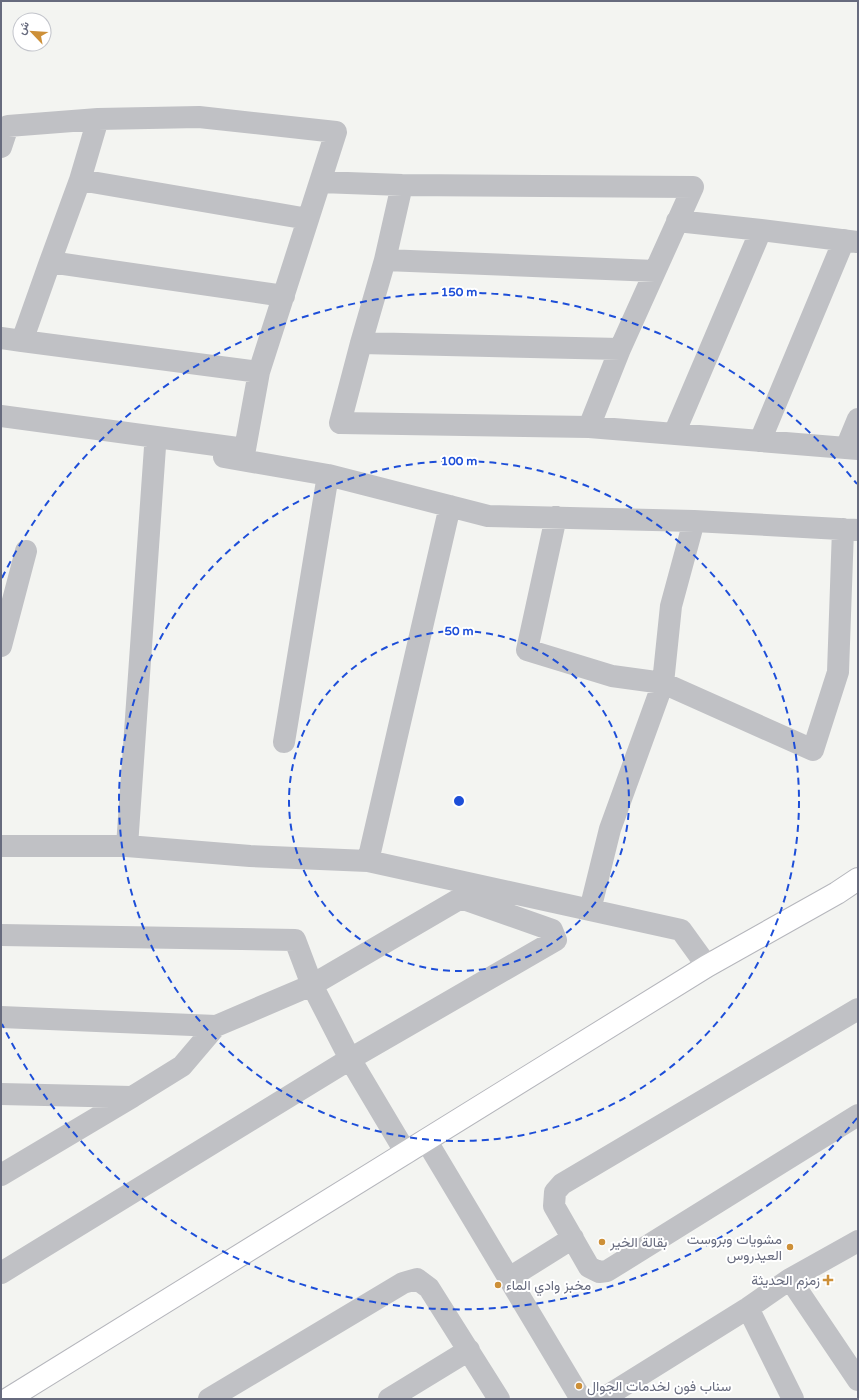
<svg xmlns="http://www.w3.org/2000/svg" width="859" height="1400" font-family="'Varela Round',Vazirmatn,sans-serif">
	<rect width="100%" height="100%" fill="#f3f4f1"/>
	<g fill="none" stroke-linecap="round" stroke-linejoin="round">
		<defs>
			<path id="secondary" d="M8 1399 707 966 837 893 858 879"/>
		</defs>
		<use href="#secondary" stroke="#b5b6bc" stroke-width="24"/>
		<path stroke="#c0c1c5" stroke-width="22" d="M1 147 8 126 98 119
			M80 180 98 119 199 117 336 132 320 182
			M402 185 385 260 361 343 340 423 589 427 858 449
			M677 221 761 230 857 242
			M385 260 655 271
			M50 262 80 180 308 219
			M1 338 22 341
			M361 343 620 349
			M259 372 22 341 50 262 284 296
			M1 416 245 449 259 372 320 182 402 185 693 187 620 349 589 427
			M674 434 761 230
			M760 441 844 240
			M846 448 858 419
			M224 457 328 475 488 516 694 521 858 530
			M556 517 527 650 612 676 663 683 813 750 838 672 843 529
			M1 646 26 551
			M284 742 328 475
			M1 846H127L250 856 368 861 681 930 707 966
			M127 846 155 447
			M368 861 450 506
			M590 910 610 829 663 683 671 606 694 521
			M1 935 295 940 312 985 461 898 552 930 556 940 350 1059 1 1273
			M858 1009 562 1184 555 1192 554 1206 589 1267 599 1272 607 1271 858 1115
			M1 1017 216 1026 312 985 350 1059 406 1153
			M1 1094 132 1097 182 1066 216 1026
			M426 1140 581 1399
			M1 1175 132 1097
			M509 1278 573 1238
			M790 1279 858 1380
			M748 1308 793 1399
			M209 1399 403 1283 417 1279 429 1288 499 1399
			M389 1399 469 1350
			M602 1399 748 1308 790 1279 858 1241"/>
		<use href="#secondary" stroke="#fff" stroke-width="22"/>
	</g>
	<g fill="none" stroke="#1d4ed8" stroke-width="2" stroke-dasharray="7 5">
		<circle cx="459" cy="801" r="170"/>
		<circle cx="459" cy="801" r="340"/>
		<path d="M857 1118A509 509 0 0 1 2 1024M2 578A509 509 0 0 1 857 484"/>
	</g>
	<g fill="#cd9038" stroke="#fff" stroke-width="1.5">
		<circle cx="602" cy="1242" r="4"/>
		<circle cx="790" cy="1247" r="4"/>
		<path d="M826 1274h4v4h4v4h-4v4h-4v-4h-4v-4h4z"/>
		<circle cx="498" cy="1285" r="4"/>
		<circle cx="579" cy="1386" r="4"/>
	</g>
	<g text-anchor="middle" dominant-baseline="central" stroke-width="4" stroke-linejoin="round" paint-order="stroke">
		<g font-size="14" fill="#676b7e" stroke="#fff" text-anchor="start">
			<text x="782" y="1239" text-anchor="end">مشويات وبروست<tspan x="782" dy="16">العيدروس</tspan></text>
			<text x="610" y="1242">بقالة الخير</text>
			<text x="820" y="1280" text-anchor="end">زمزم الحديثة</text>
			<text x="506" y="1285">مخبز وادي الماء</text>
			<text x="587" y="1386">سناب فون لخدمات الجوال</text>
		</g>
	</g>
	<circle cx="459" cy="801" r="6" fill="#1d4ed8" stroke="#fff" stroke-width="2"/>
	<g font-size="12" text-anchor="middle" font-weight="bold" fill="#1d4ed8" stroke="#fff" stroke-width="4" stroke-linejoin="round" paint-order="stroke">
		<text x="459" y="296">150 m</text>
		<text x="459" y="465">100 m</text>
		<text x="459" y="635">50 m</text>
	</g>
	<rect width="859" height="1400" fill="none" stroke="#676b7e" stroke-width="4"/>
	<g transform="translate(32 32) rotate(295)"><circle r="19" fill="#ffffff" stroke="#c2c4cb"/>
	<path d="M0-3L7 15L0 10L-7 15Z" fill="#cd9038"/>
	<text y="-6" font-size="11" font-weight="bold" text-anchor="middle" fill="#676b7e">ش</text>
	</g>
</svg>
